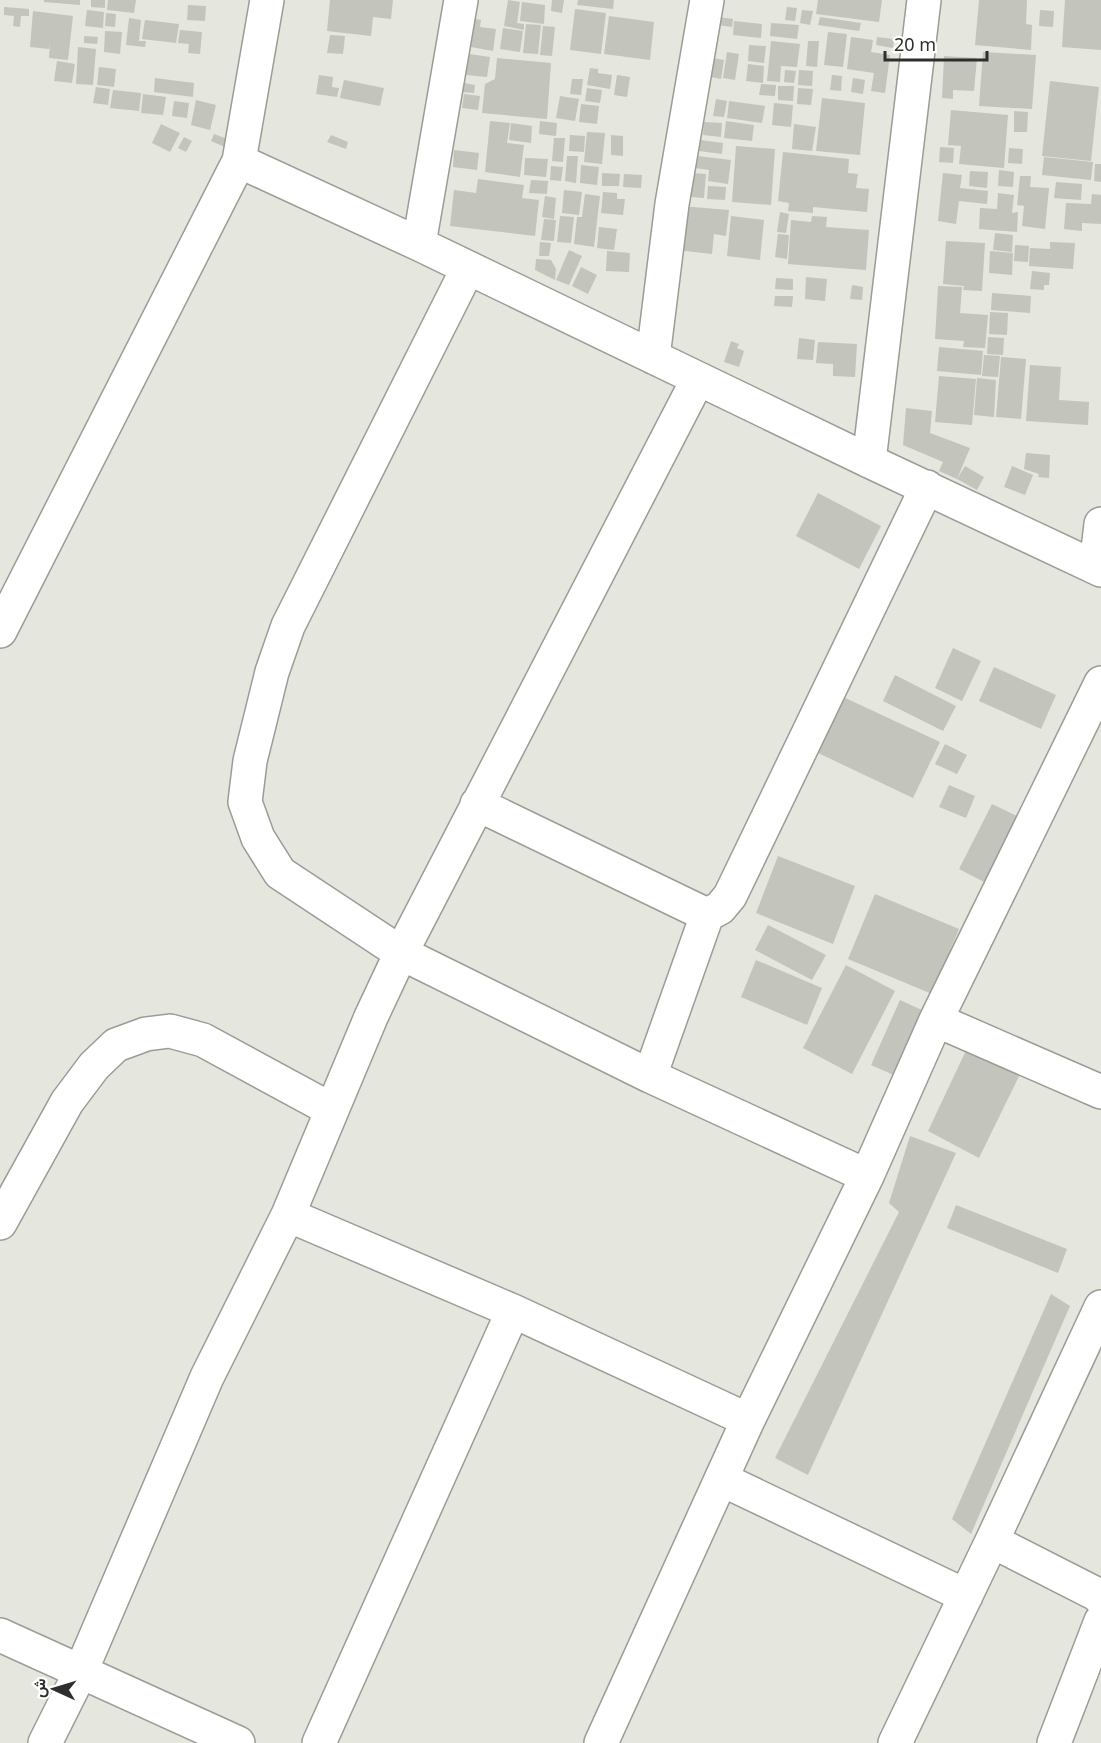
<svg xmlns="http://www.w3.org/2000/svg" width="1101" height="1743" font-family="'Noto Sans',Vazirmatn,sans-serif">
	<rect width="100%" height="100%" fill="#e5e6dd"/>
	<path fill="#c3c4bc" d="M44 0H80V5L44 2Z
		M91 0H105V8L91 7Z
		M108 0H136L134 13 107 10Z
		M330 0H393L391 19 373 17 371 36 327 31Z
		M508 0 520 2 517 23 524 24V30L504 26Z
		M552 0H564L562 13 551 11Z
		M578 0H614L613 9 577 5Z
		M818 0H882L879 22 816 14Z
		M979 0H1027L1026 24 1032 25 1031 50 975 45Z
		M1065 0H1101V50L1062 47Z
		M522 2 545 5 544 24 520 21Z
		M188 5 206 6 205 21 187 20Z
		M4 7 29 9V16H21L20 27 13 26 14 16 4 15Z
		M787 7 797 8 795 21 785 20Z
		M575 9 606 13 601 54 570 50Z
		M87 10 104 12 103 28 85 26Z
		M802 10 813 11 810 25 800 23Z
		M1040 10 1054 11 1053 27 1039 26Z
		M33 11 73 16 68 60 49 58 50 42 49 49 30 47Z
		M106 13 116 14 115 27 105 26Z
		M609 16 654 22 650 60 604 54Z
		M719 17 733 19 732 27 718 25Z
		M820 17 861 23 859 31 818 25Z
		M129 18 141 20 139 41H146L145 47 126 45Z
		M475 19 481 20 480 27 496 29 493 51 471 47Z
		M145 20 179 24 176 43 142 39Z
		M734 21 762 24 761 38 733 35Z
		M771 23 799 25 797 39 770 36Z
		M526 24 541 25 538 54 523 53Z
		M543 26 555 27 552 56 540 55Z
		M503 28 523 31 520 52 500 49Z
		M180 30 202 32 200 54 188 53 189 44 178 43Z
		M105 31 122 32 120 54 104 52Z
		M828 32 847 34 843 67 824 65Z
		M330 35 345 36 343 54 327 53Z
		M84 36 98 37 97 44 84 43Z
		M851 37 873 40 871 52 890 55 885 93 871 91 874 73 847 69Z
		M877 37 894 39 893 48 876 45Z
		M771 41 800 44 797 67 781 66 780 82 767 81Z
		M808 41H819L817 67 806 66Z
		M749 45 766 46 764 63 748 61Z
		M78 47 96 49 93 85 76 84Z
		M727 52 739 54 735 80 723 78Z
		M983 52 1036 55 1032 109 979 106Z
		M469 54 490 57 487 77 466 75Z
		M944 56 977 58 974 91 953 90V99L942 98Z
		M708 57 724 60 721 79 705 76Z
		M497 58 551 63 547 119 482 113 485 84 495 79Z
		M57 61 75 64 72 83 54 81Z
		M748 64 764 66 763 83 746 81Z
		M99 67 116 69 114 87 97 85Z
		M590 68 598 69V73L612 75 610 89 587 85Z
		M785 70 796 71 794 83 784 82Z
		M799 70 813 71 812 86 798 85Z
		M319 75 333 77 332 87 339 88 337 97 316 94Z
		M617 75 630 77 627 97 614 95Z
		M832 75 842 76 841 91 830 90Z
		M155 78 194 83 193 97 154 92Z
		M853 78 865 80 863 94 851 92Z
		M572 79H583L581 95 570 94Z
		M344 80 384 88 380 106 340 98Z
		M1050 81 1099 87 1091 161 1042 156Z
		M464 83 475 85 474 93 462 92Z
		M761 84 776 85 775 96 759 95Z
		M778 86H794L793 101 778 100Z
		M96 87 110 89 108 105 93 103Z
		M587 88 602 90 600 103 585 101Z
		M798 88 813 89 811 105 797 104Z
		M113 90 141 93 139 111 110 108Z
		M143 94 166 97 163 115 141 113Z
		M464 94 480 96 478 110 462 108Z
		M560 96 579 99 575 121 556 118Z
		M822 98 865 103 860 155 816 151Z
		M716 99 727 101 724 117 713 116Z
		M196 100 216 105 210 130 191 125Z
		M174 101 189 103 187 118 172 116Z
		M729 101 765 106 762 123 727 118Z
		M774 103 793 105 791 127 772 125Z
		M581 104 599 106 597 124 579 122Z
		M951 110 1008 115 1004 168 959 164 961 146 948 145Z
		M1014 111 1028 112 1027 132H1014Z
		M490 121 510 123 507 143 524 145 520 177 485 172Z
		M540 121 557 123 556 136 539 134Z
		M726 121 754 125 752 141 724 138Z
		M704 122 722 123 721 137 703 135Z
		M511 123 532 126 531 143 509 140Z
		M161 124 180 133 170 152 152 143Z
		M794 124 816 127 812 151 792 149Z
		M587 132 605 133 602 164 584 162Z
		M214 134 230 140 227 148 211 141Z
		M331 135 348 142 346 149 327 142Z
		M570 135 585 136 584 152 569 151Z
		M611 135 623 136V156L611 155Z
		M184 137 192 141 186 152 178 148Z
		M554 138H565L563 162 552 161Z
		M700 140 723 143 722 154 699 151Z
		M736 146 775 149 771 205 732 202Z
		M940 147 954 148 953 163 939 162Z
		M1009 148 1023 149 1022 164 1008 163Z
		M454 150 479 153 477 170 453 167Z
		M783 152 849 159 848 173 858 174 856 188 869 189 867 212 813 207V213L788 211 789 203 778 201Z
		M567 156H578L576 183 565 181Z
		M697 156 731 160 728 184 708 181 709 170 695 168Z
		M1044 157 1093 162 1091 180 1042 175Z
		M525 158 548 159 546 177 524 175Z
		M1095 164H1101V182L1094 181Z
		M581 165 599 167 597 185 580 183Z
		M551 166 563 167 561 181 550 180Z
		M999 170 1014 172 1013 187 998 186Z
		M970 171 988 172 987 188 969 186Z
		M602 173 620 174 619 186H602Z
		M692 173 706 174 704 198 691 197Z
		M943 173 962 175 960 188 988 191 987 204 959 201 956 224 938 221Z
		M624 174 642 175 641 188 623 187Z
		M1020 176H1031L1030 187 1049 188 1045 229 1022 226 1024 206 1017 205Z
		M478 179 524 185 522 198 539 200 535 236 450 226 454 190 476 193Z
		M531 180 548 181 547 194 529 193Z
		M1056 182 1082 184 1081 200 1054 198Z
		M708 186 726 187 725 200 707 199Z
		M564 190 582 192 579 215 562 213Z
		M603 192 617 193V199H625L623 215 601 213Z
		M998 193 1014 195 1012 213 1018 212 1017 232 979 229 980 208 997 209Z
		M585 194 600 196 594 247 574 244 577 217H582Z
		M1092 194 1101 195V224L1082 223V231L1064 229 1066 203 1091 204Z
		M545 196 556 198 554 219 542 217Z
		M680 206 729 210 726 236 714 234 712 254 677 250Z
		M780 212 789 214 786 233 777 232Z
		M560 216 574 217 571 243 557 242Z
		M731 216 764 220 760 260 727 256Z
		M812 216 827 217 826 227 869 230 866 270 788 264 791 220 811 222Z
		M544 219 556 220 554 241 541 240Z
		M599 227 617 229 614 250 597 248Z
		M995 233 1013 235 1012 252 993 250Z
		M778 234 789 235 787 259 775 257Z
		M946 241 985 243 982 291 963 290 964 286 943 284Z
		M540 242 551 243 549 256H539Z
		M1050 242 1075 243 1073 269 1029 266 1030 248 1050 249Z
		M1015 245 1029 246 1028 262 1014 261Z
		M569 250 582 256 569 285 556 280Z
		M607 251 630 253 629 272 606 271Z
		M990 251 1013 253 1012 275 989 273Z
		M536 259 551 260 556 269 555 280 535 270Z
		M581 267 597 275 588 294 572 286Z
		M1032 271 1050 273 1049 285H1044V290L1030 289Z
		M806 277 827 279 825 301 805 299Z
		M776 278 793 279V290L775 289Z
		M852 285 863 287 862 300 850 299Z
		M938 286 962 287 960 313 988 315 985 348 963 347 964 341 935 339Z
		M992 293 1031 296 1030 313 991 310Z
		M775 296H793L792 307 774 306Z
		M990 312 1008 313 1007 335 989 334Z
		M988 337 1004 338 1003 355 987 354Z
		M799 338 815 340 813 360 797 359Z
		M731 341 739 344 737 348 744 351 739 367 724 362Z
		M818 342 857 344 855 377 833 376V364L816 363Z
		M939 347 983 351 981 375 937 371Z
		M984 355 1000 356 998 377 982 376Z
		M1001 357 1026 359 1021 419 996 417Z
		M1030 365 1061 367 1059 400 1089 402 1088 425 1026 421Z
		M939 376 976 379 972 425 935 422Z
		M977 378 996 380 994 417 974 415Z
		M906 408 932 411 930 433 970 448 957 479 939 471 943 462 903 445Z
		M1026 453 1050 455 1049 478 1038 477 1039 474 1024 469Z
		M965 466 984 477 977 490 957 479Z
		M1012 466 1033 475 1025 495 1004 487Z
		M818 493 881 526 859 569 796 536Z
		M953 648 981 661 962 701 935 688Z
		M994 667 1056 695 1041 729 979 701Z
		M895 675 956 706 943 731 883 701Z
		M841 696 940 742 913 798 816 752Z
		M945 744 967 755 957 774 935 764Z
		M949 785 975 796 966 818 939 807Z
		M992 804 1021 818 988 884 959 869Z
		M778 856 855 886 833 944 756 913Z
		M875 894 959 929 932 994 848 959Z
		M768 925 826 955 812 980 755 950Z
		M756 960 822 988 807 1025 741 997Z
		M846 965 895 991 852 1074 803 1048Z
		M900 1000 926 1012 898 1077 871 1065Z
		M970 1042 1024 1066 979 1158 928 1131Z
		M910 1136 956 1153 808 1475 775 1458 899 1212 889 1203Z
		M956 1205 1067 1249 1058 1273 947 1228Z
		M1051 1294 1070 1306 971 1534 952 1519Z"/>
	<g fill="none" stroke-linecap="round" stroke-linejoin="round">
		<defs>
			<path id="minor" d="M239 161 419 244 869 461 1101 570
				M419 244 461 0
				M468 268 288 626 272 672 250 761 245 802 258 838 280 873 401 953 650 1076 867 1176
				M653 357 672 204 707 0
				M869 461 924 0
				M1096 567 1101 524
				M0 631 239 161 267 0
				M477 804 707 915
				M936 1020 1101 1092
				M650 1076 707 915 720 908 730 896 927 487
				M288 1215 513 1311 748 1420
				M0 1223 67 1102 94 1066 116 1045 146 1034 170 1031 203 1040 332 1110
				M721 1479 966 1596
				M992 1541 1098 1595 1101 1599
				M0 1635 238 1743
				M45 1743 81 1671 207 1377 288 1215 371 1017 401 953 698 379
				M319 1743 513 1311
				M601 1743 748 1420 867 1176 936 1020 1101 683
				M895 1743 992 1541 1101 1307
				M1054 1743 1101 1621"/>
		</defs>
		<use href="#minor" stroke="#9b9c94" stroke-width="36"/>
		<use href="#minor" stroke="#fff" stroke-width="33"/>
	</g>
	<g transform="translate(54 1689) rotate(274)" stroke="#ffffff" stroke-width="4.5" paint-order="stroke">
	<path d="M0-4.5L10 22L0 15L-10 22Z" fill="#2e2f2c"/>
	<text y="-9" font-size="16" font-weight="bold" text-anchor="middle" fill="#2e2f2c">ش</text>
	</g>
	<path d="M885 51v9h102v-9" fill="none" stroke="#2e2f2c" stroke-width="3"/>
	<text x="894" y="51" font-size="18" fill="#2e2f2c" stroke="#ffffff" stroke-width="4.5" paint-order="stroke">20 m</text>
</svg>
